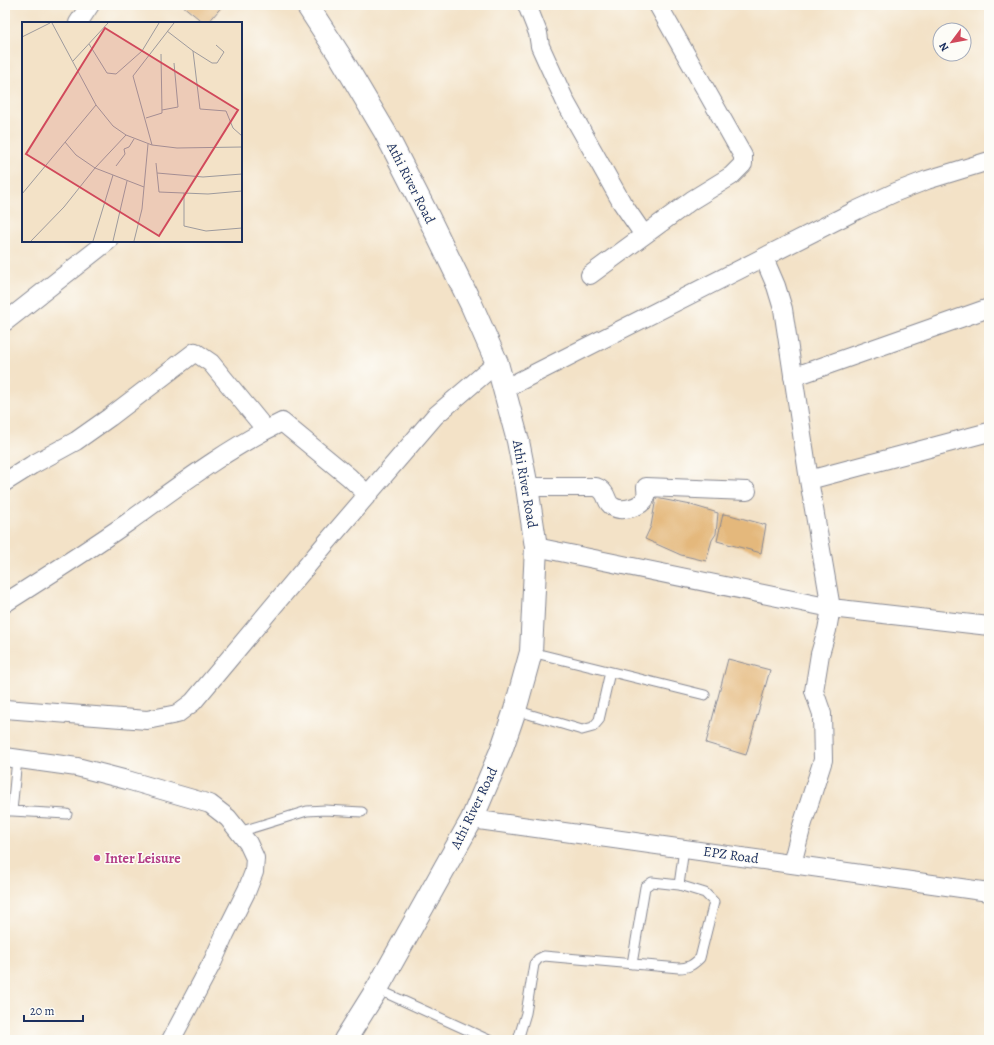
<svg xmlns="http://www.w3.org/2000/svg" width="994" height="1045" font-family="Alegreya,serif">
	<rect width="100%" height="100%" fill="#fdfcf7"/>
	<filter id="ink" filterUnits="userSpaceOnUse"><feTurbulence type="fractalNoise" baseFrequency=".025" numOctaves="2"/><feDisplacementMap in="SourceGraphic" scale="8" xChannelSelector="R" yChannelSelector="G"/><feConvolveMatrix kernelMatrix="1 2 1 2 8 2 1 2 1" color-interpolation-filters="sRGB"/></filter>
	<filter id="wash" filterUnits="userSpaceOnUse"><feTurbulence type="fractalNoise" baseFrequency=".012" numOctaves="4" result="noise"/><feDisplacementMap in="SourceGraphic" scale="16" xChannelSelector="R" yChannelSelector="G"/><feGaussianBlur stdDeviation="0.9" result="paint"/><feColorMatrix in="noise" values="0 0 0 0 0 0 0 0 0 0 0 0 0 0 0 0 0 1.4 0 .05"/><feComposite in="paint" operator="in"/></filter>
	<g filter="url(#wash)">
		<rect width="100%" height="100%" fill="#f3e2c7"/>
		<g id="blocks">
			<path fill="#e4b87b" d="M182 5H223L208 23H204Z
				M656 498 691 505 718 513 716 534 712 540 706 561 681 555 645 539 651 526Z
				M723 514 730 515 766 525 761 553 717 541Z
				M728 659 770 670 746 755 706 743Z"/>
		</g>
	</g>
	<g filter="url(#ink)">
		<use href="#blocks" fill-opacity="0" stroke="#878892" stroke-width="1"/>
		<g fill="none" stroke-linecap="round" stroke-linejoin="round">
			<defs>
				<path id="service" d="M531 652 705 695
					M515 710 582 730 593 727 599 720 610 672
					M5 811H12L17 759
					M12 811 67 814
					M239 832 307 811 325 810 362 812
					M632 964 645 887 652 882 679 885
					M377 989 489 1040
					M518 1040 526 1013 534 964 538 959 544 956 679 968C688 968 693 965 700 958L714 902 705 893 679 885 684 849"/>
				<path id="minor" d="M527 5 538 33 540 46 566 103 622 203 644 235
					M78 23 90 5
					M590 275 692 200 731 176 743 164V156L658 5
					M5 322 108 241
					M793 377 989 308
					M504 389 857 210 896 192 927 180 989 161
					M809 480 989 432
					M5 482 32 465 76 441 110 417 195 352 211 363 266 430
					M527 487H596C599 488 602 490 604 493 607 497 607 503 612 506 621 513 642 507 646 497 647 494 646 490 646 487L747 491
					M536 547 831 608 809 480 783 309 776 286 764 258
					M5 603C46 577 87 551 127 523 177 487 226 449 282 422L349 477 368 495
					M5 709 147 720 177 714 193 702 327 542 435 416 497 363
					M5 757 77 767 127 780 210 804 228 818 248 843 255 858 254 872 247 890 225 934 213 961 171 1040
					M472 819 989 892
					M792 864 801 829 823 760 822 714 814 691 820 654 827 630 831 608 989 626"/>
				<path id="secondary" d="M307 5 340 56 385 132 426 212 472 306 497 363 518 441 527 487 536 547 531 652 515 710 501 751 472 819 377 989 345 1040"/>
			</defs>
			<use href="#service" stroke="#878892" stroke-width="11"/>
			<use href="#minor" stroke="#878892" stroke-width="20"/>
			<use href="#secondary" stroke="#878892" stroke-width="24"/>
			<use href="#service" stroke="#fff" stroke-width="9"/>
			<use href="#minor" stroke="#fff" stroke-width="18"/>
			<use href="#secondary" stroke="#fff" stroke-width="22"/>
		</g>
	</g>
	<circle fill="#d1479c" stroke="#fdfcf7" stroke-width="1.5" cx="97" cy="858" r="4"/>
	<g text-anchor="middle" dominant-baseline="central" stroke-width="3" stroke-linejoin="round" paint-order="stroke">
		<g font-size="14" fill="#1b2f5e" stroke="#fdfcf7">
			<text transform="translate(411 183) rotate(63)">Athi River Road</text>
			<text transform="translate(525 484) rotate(80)">Athi River Road</text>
			<text transform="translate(474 808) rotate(-64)">Athi River Road</text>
			<text transform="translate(731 855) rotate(8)">EPZ Road</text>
		</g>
		<g font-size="14" font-weight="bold" fill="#b23c85" stroke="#fdfcf7" text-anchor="start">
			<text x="105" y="858">Inter Leisure</text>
		</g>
	</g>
	<g transform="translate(22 22)">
		<rect width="220" height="220" fill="#f3e2c7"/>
		<path fill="none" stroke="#9d9a9d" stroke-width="1" d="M30 1 74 83 91 104 104 113 130 123 155 126 220 125M145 9 171 29 178 87 204 89 211 106 220 114M0 15 28 1M67 22 85 51 94 52 120 29 137 1M171 29 190 41H195L202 30 194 23M51 39 86 1M140 88 156 85 152 41M124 96 140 91 139 32M104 113 73 146 122 165M130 123 111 54 152 1M134 141 137 170 186 172 220 169M94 144 103 132 102 127 107 125 112 117M135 151 181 155 220 152M162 171V204L184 209 220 206M0 172 74 83M9 219 42 185 73 146 54 133 43 120M71 219 91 153M91 219 105 159M112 219 120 187 126 122"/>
		<path fill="#d1495b" fill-opacity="0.15" stroke="#d1495b" stroke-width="2" d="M83 6 216 88 137 214 4 132Z"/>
		<rect width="220" height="220" fill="none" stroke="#1b2f5e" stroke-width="2"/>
	</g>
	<rect width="994" height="1045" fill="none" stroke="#fdfcf7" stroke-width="20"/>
	<g transform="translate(952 42) rotate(238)"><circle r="19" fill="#fdfcf7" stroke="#a3aaba"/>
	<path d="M0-3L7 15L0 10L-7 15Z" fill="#d1495b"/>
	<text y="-6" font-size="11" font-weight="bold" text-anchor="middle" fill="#1b2f5e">N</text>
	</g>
	<path d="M24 1015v6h59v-6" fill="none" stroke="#1b2f5e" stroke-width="2"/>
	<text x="30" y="1015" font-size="12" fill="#1b2f5e" stroke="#fdfcf7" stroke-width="3" paint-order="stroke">20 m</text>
</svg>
